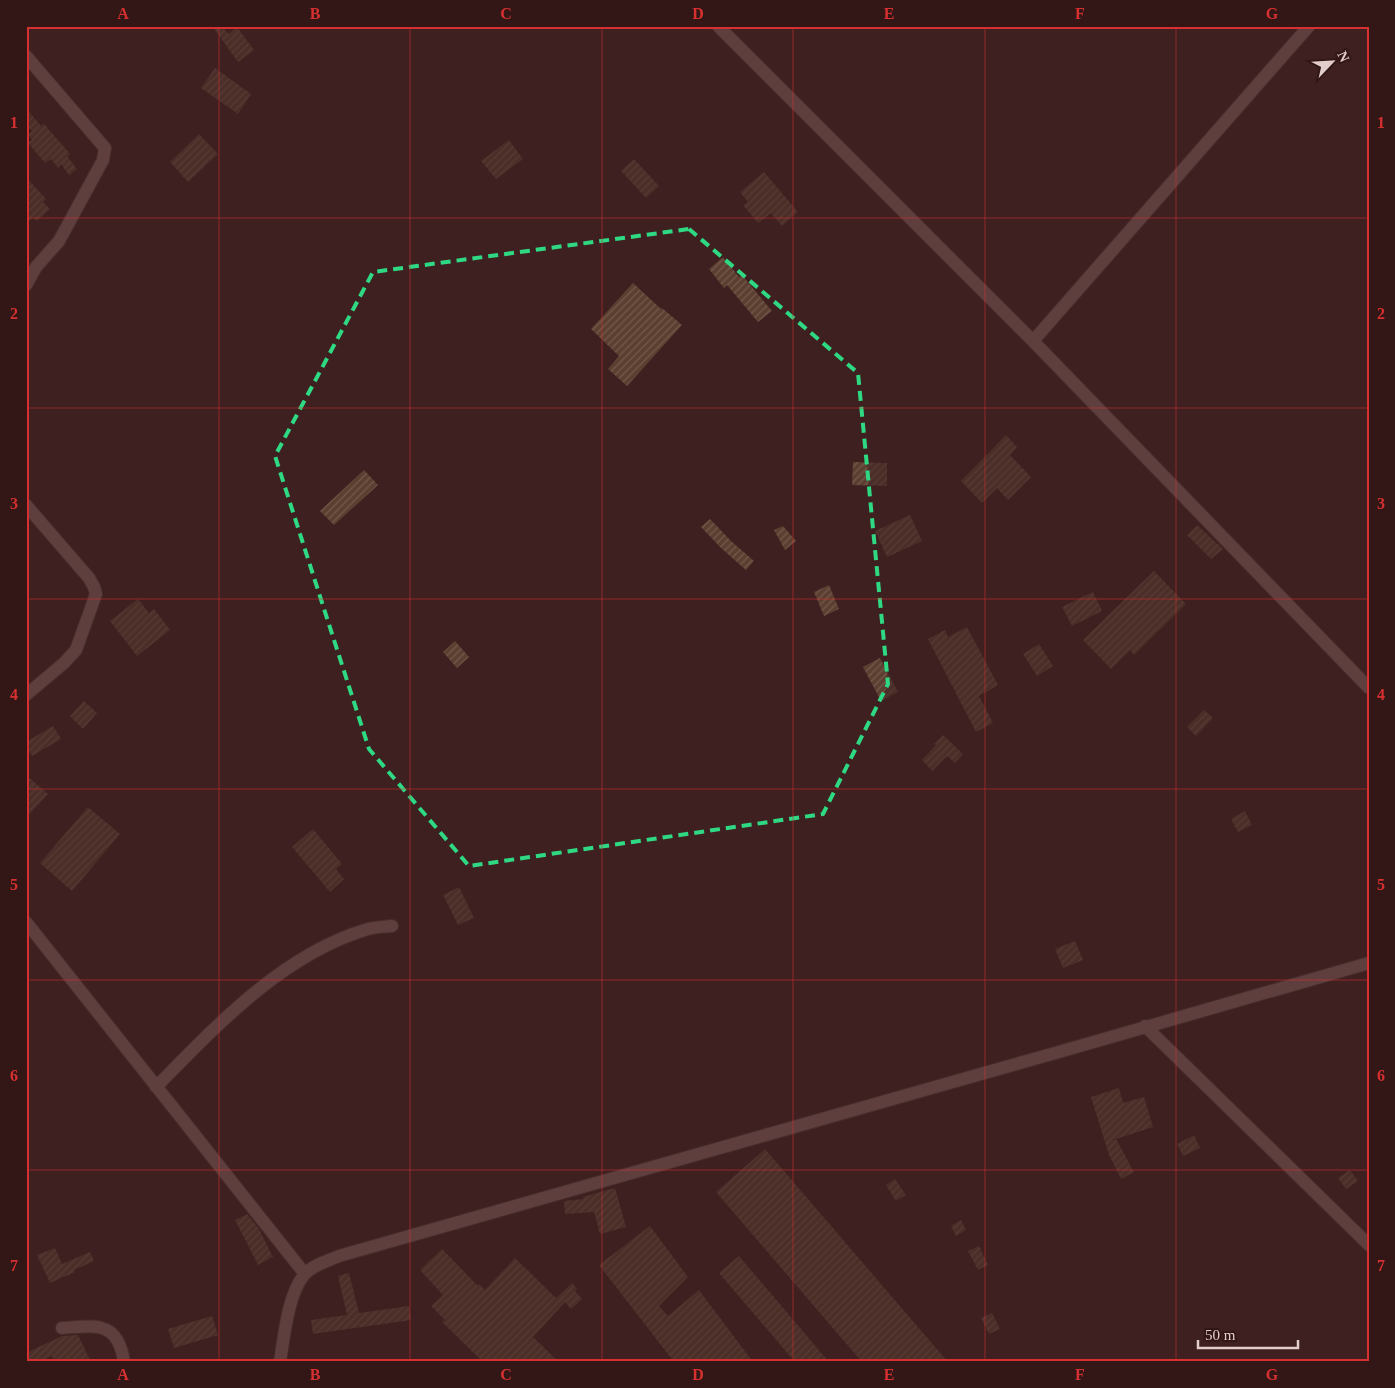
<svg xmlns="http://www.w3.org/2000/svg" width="1395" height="1388" font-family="Georgia,serif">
	<defs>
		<pattern id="building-hatch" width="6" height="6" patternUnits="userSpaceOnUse" patternTransform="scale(1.25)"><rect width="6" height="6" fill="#5c3f30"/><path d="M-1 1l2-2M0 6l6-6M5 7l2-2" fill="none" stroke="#735a4d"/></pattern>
	</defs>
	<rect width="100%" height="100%" fill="#3e2020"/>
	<path fill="url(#building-hatch)" d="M212 26H221L229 34 237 27 254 50 238 62Z
		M215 68 251 94 238 114 201 88Z
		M26 108 41 126 44 124 70 154 67 156 77 169 69 175 61 164 58 168 51 159 45 163 28 143 32 140 28 134 32 131 26 125Z
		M199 134 218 154 188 182 170 162Z
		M509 140 523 159 496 179 481 161Z
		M634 159 659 186 646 198 621 171Z
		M764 172 798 212 782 226 771 213 758 223 743 205 748 202 740 192Z
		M26 177 46 199 43 202 50 209 37 221 33 218 26 224Z
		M723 257 739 277 742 275 772 311 758 322 727 285 724 288 709 269Z
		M633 283 661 309 662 308 682 325 627 386 608 369 619 356 591 329Z
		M1006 435 1017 447 1010 455 1031 477 1008 500 997 488 982 503 961 481Z
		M853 462 887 463V486L852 485Z
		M364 470 378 485 334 525 320 511Z
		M910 515 922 541 887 557 875 531Z
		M710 519 731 541 754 561 746 570 721 548 701 527Z
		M1197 525 1223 549 1211 559 1187 535Z
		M783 526 796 541 785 550 774 530Z
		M1154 571 1186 604 1134 655 1130 650 1111 669 1083 640Z
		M829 585 839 609 824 616 814 592Z
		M1093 592 1102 611 1072 626 1062 607Z
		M138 599 149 613 154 609 170 630 137 656 110 621Z
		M967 627 998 685 979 696 993 723 976 732 928 639 945 630 948 637Z
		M455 641 469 657 457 668 443 652Z
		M1039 644 1053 666 1037 676 1023 654Z
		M880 658 898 692 881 701 863 667Z
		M84 701 97 713 83 729 70 716Z
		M1204 710 1213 718 1196 736 1187 727Z
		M53 726 61 739 32 756 26 748V742Z
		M943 735 963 754 955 763 947 756 932 771 922 760 936 745 934 744Z
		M26 775 48 794 26 818Z
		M88 807 120 834 72 891 40 863Z
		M1245 811 1252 825 1238 832 1231 819Z
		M313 829 342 864 336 869 344 879 330 892 292 847Z
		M459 887 474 918 458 925 443 895Z
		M1075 941 1083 960 1063 968 1055 949Z
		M1119 1088 1123 1103 1144 1097 1153 1127 1116 1139 1134 1172 1121 1179 1109 1155 1091 1097Z
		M1194 1135 1200 1148 1183 1156 1177 1144Z
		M765 1149 948 1362H862L716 1192Z
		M1350 1170 1358 1181 1346 1189 1338 1178Z
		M895 1179 906 1195 896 1201 886 1185Z
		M615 1188 626 1227 600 1234 594 1212 565 1214 564 1201 583 1199V1197Z
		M247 1214 259 1229 273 1257 258 1265 235 1220Z
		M961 1220 966 1230 956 1236 951 1226Z
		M650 1226 688 1277 659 1306 668 1316 699 1290 753 1362H674L599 1265Z
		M979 1246 988 1265 978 1270 968 1251Z
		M55 1248 62 1264 90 1252 94 1261 74 1270 75 1272 50 1283 37 1255Z
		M442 1249 478 1286 479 1284 485 1290 515 1258 556 1298 572 1283 577 1289 575 1291 582 1299 571 1309 565 1302 533 1337 559 1362H483L442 1322 445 1320 431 1306 443 1295 420 1270Z
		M739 1256 829 1362H795L719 1273Z
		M349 1273 359 1313 409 1306 411 1320 313 1334 311 1320 347 1315 338 1276Z
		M992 1313 1000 1329 989 1334 981 1318Z
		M212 1316 218 1335 174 1348 168 1329Z
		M78 1335 91 1362H54L52 1356 39 1362H28L26 1353 62 1336Z"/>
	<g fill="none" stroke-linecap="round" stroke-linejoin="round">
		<defs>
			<path id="minor" d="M718 26 1033 341 1369 688
				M26 56 105 148 103 160 59 241 36 267 26 285
				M1033 341 1309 26
				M26 505 89 578 94 587 96 594 76 650 64 663 26 695
				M26 922 305 1274
				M1145 1026 1369 1245
				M156 1087C215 1027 282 955 365 930 373 927 383 927 392 926
				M62 1328C95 1326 118 1320 124 1362
				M280 1362C284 1337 288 1294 304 1275 312 1265 328 1261 339 1256 682 1159 1026 1062 1369 963"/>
		</defs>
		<use href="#minor" stroke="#553b3c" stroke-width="14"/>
		<use href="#minor" stroke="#886463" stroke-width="12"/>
	</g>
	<path d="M0 0H1395V1388H0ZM689 229 858 373 888 684 823 814 469 866 369 749 275 456 373 272Z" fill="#3e2020" fill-opacity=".55" fill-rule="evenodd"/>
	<path fill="none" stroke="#2fd883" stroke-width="4" stroke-dasharray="10 6" stroke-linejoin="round" d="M689 229 858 373 888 684 823 814 469 866 369 749 275 456 373 272Z"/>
	<path fill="none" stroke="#d73030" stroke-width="1" stroke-opacity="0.55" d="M219 26V1362M410 26V1362M602 26V1362M793 26V1362M985 26V1362M1176 26V1362M26 218H1369M26 408H1369M26 599H1369M26 789H1369M26 980H1369M26 1170H1369"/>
	<rect width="1395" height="1388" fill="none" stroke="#331616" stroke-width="55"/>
	<g transform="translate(1332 62) rotate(65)" stroke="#331616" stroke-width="4" paint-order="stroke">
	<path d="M0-4L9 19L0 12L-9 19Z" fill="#e2cdcc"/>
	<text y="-8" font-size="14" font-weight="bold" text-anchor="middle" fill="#e2cdcc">N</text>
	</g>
	<path d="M1198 1340v8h100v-8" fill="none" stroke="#e2cdcc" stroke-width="2.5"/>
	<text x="1205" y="1340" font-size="15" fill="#e2cdcc" stroke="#331616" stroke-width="4" paint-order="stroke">50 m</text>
	<rect x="28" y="28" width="1340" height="1332" fill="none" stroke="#d73030" stroke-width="2"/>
	<g font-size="16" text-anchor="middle" font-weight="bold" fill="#d73030">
		<text x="123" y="19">A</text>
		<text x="315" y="19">B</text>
		<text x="506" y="19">C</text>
		<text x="698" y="19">D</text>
		<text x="889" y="19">E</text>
		<text x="1080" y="19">F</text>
		<text x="1272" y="19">G</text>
		<text x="14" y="128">1</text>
		<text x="1381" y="128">1</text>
		<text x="14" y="319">2</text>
		<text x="1381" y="319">2</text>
		<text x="14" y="509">3</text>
		<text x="1381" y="509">3</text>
		<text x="14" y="700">4</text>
		<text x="1381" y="700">4</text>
		<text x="14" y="890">5</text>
		<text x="1381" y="890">5</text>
		<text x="14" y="1081">6</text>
		<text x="1381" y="1081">6</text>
		<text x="14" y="1271">7</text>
		<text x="1381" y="1271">7</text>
		<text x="123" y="1380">A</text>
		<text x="315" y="1380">B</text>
		<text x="506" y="1380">C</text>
		<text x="698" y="1380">D</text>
		<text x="889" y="1380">E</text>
		<text x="1080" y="1380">F</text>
		<text x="1272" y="1380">G</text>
	</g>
</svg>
